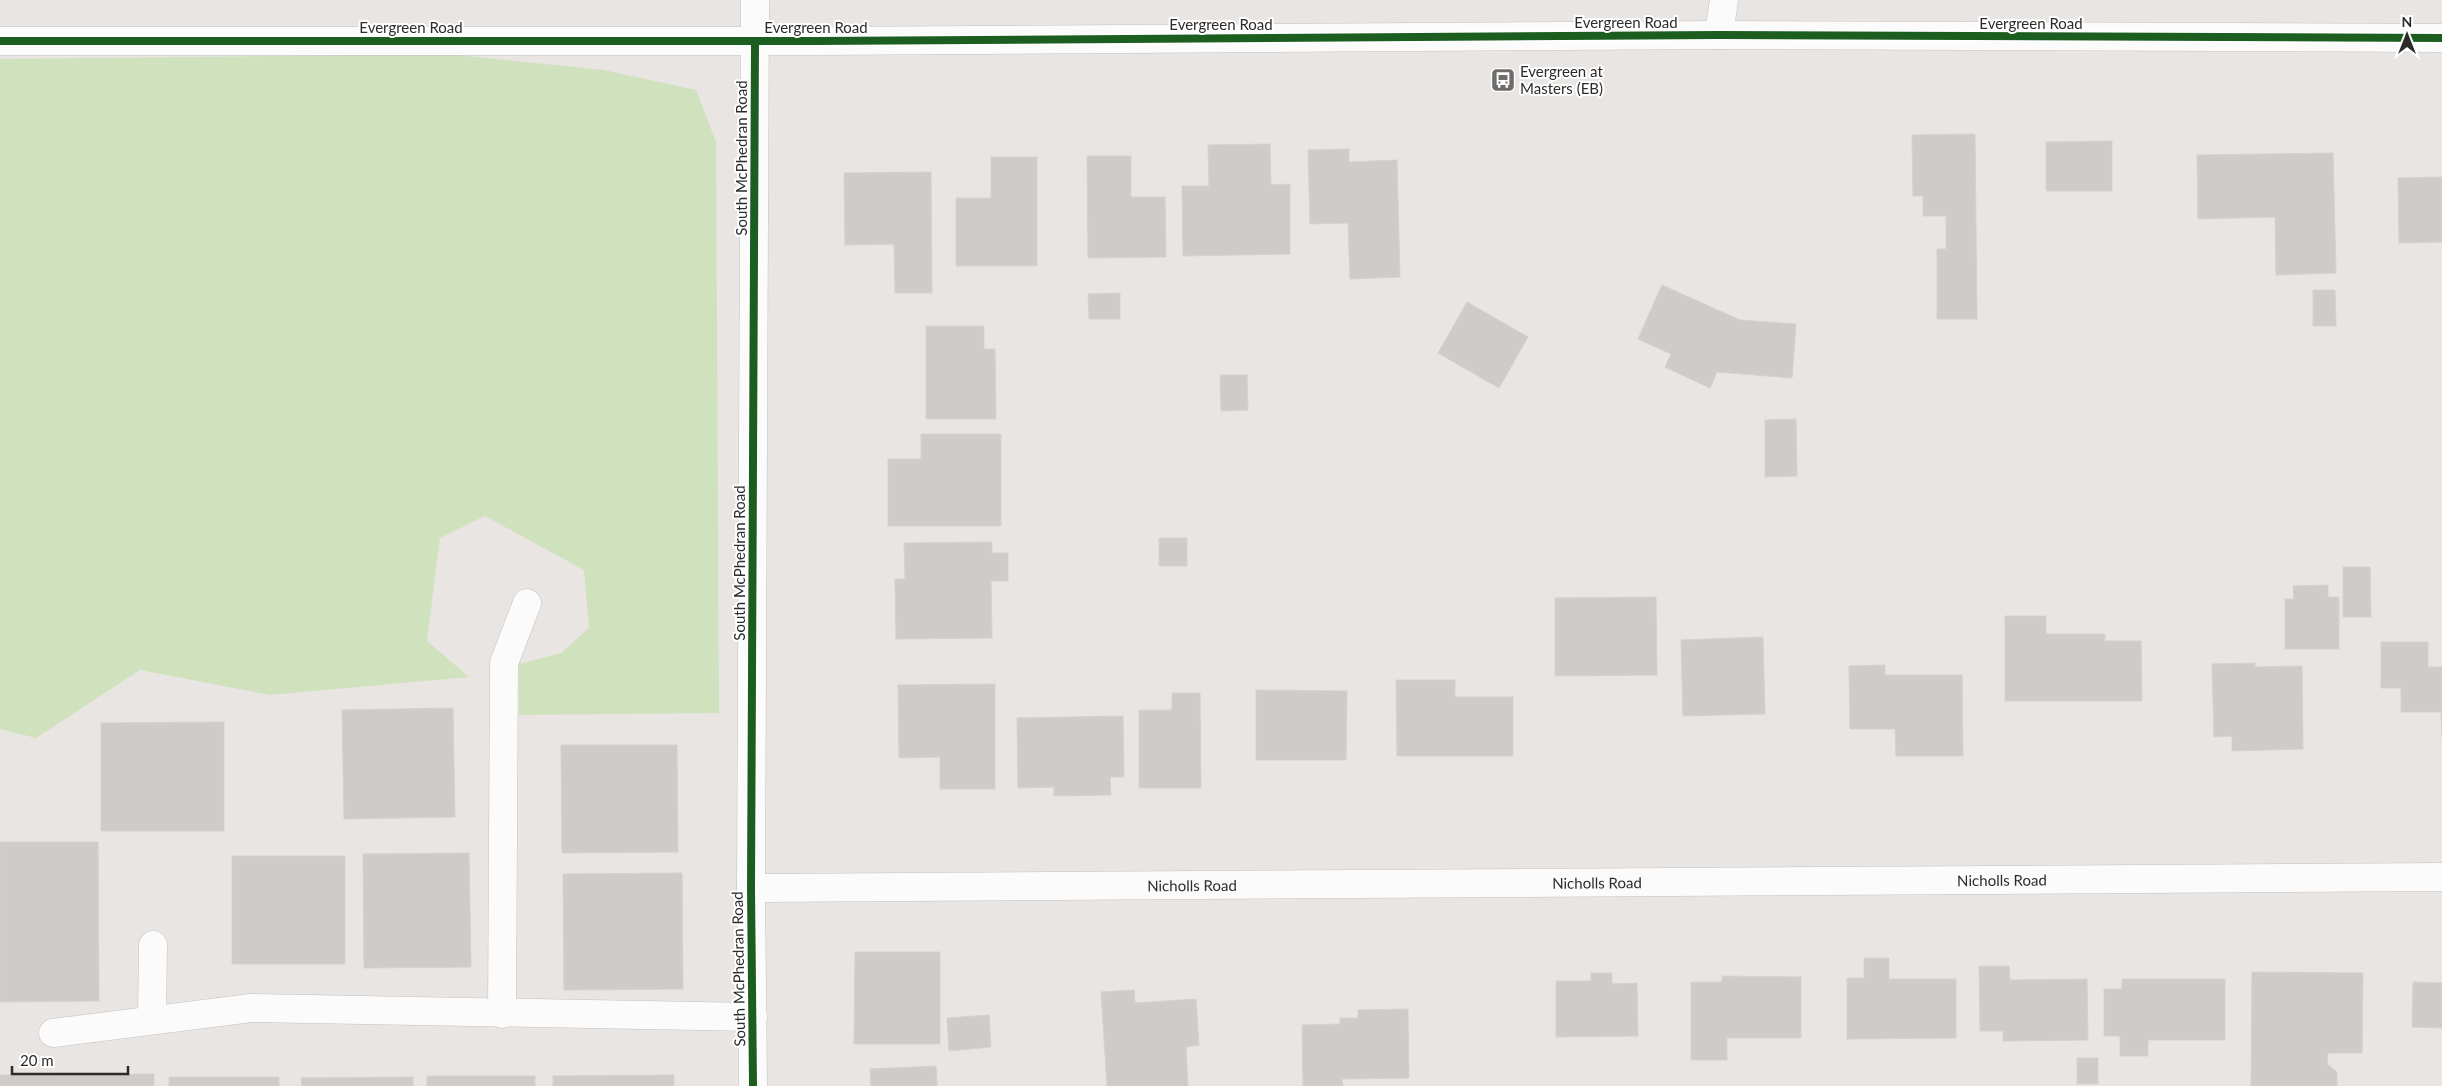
<svg xmlns="http://www.w3.org/2000/svg" width="2442" height="1086" font-family="Lato,sans-serif">
	<rect width="100%" height="100%" fill="#e9e5e2"/>
	<path fill="#d0e1be" d="M447 54 604 70 696 90 716 142 719 713 519 715V664L561 653 589 628 584 570 485 516 440 538 427 641 469 677 270 695 140 670 36 738 0 729V59Z"/>
	<path fill="#cecbc9" stroke="#d4d1ce" d="M1975 134 1977 319H1937V249H1946V216H1923V196H1913L1912 135Z
		M2112 141V191H2046V142Z
		M1270 144 1271 185 1290 184V254L1183 256 1182 186H1209L1208 145Z
		M1349 149V162L1397 160 1400 277 1350 279 1348 223 1310 224 1308 150Z
		M2333 153 2336 273 2276 275 2275 217 2198 219 2197 155Z
		M1087 156H1131V197H1165L1166 257 1088 258Z
		M991 157H1037V266H956V198H991Z
		M931 172 932 293H895L894 244 845 245 844 173Z
		M2442 177V242L2399 243 2398 178Z
		M1662 285 1740 320 1796 324 1792 378 1717 372 1710 388 1665 367 1671 354 1638 339Z
		M2313 290H2335L2336 326H2313Z
		M1120 293V319H1089L1088 294Z
		M1467 302 1528 337 1499 388 1438 353Z
		M926 326H984V349H995L996 419H926Z
		M1220 375H1247L1248 410 1221 411Z
		M1796 419 1797 476 1765 477V420Z
		M921 434H1001V526H888V459H921Z
		M1159 538H1187V566H1159Z
		M992 542V553H1008V581H991L992 638 896 639 895 579H905L904 543Z
		M2343 567H2370L2371 617H2343Z
		M2328 585V597H2339V649H2285V599H2294L2293 586Z
		M1656 597 1657 675 1555 676V598Z
		M2005 616H2046V634H2105V641H2141L2142 701H2005Z
		M1763 637 1765 714 1683 716 1681 640Z
		M2381 642H2428V667H2442V737L2441 712H2401V688H2381Z
		M2255 663V667L2302 666 2303 749 2232 751V736L2214 737 2212 664Z
		M1885 665V675H1962L1963 756H1896L1895 729H1850L1849 666Z
		M1396 680H1455V697H1513V756H1397Z
		M995 684V789H940V757L899 758 898 685Z
		M1256 690 1347 691 1346 760H1256Z
		M1172 693H1200L1201 788H1139V710H1172Z
		M453 708 455 817 344 819 342 710Z
		M1123 716 1124 777H1110L1111 795 1054 796V787L1018 788 1017 718Z
		M224 722V831H101V723Z
		M561 745H677L678 852 562 853Z
		M0 842H98L99 1001 0 1002Z
		M469 853 471 967 364 968 363 854Z
		M232 856H345V964H232Z
		M682 873 683 989 564 990 563 874Z
		M855 952H940V1044H854Z
		M1864 958H1889V979H1956V1038L1847 1039V978H1864Z
		M1979 966H2009L2010 980 2087 979 2088 1040 2003 1041V1031H1980Z
		M2252 972 2363 973 2362 1053H2328L2327 1064 2337 1072V1086H2251Z
		M1591 973H1612V984L1637 983 1638 1036 1556 1037V981H1591Z
		M1722 976 1801 977V1038H1727V1060H1691V982H1722Z
		M2122 979H2225V1040H2148V1056H2120V1036H2104V989H2122Z
		M2413 982 2442 983V1028L2412 1027Z
		M1134 990 1135 1003 1196 999 1199 1045 1186 1047 1188 1086H1107L1101 992Z
		M1408 1009 1409 1078 1342 1079 1343 1086H1303L1302 1025 1340 1024V1018H1358V1010Z
		M989 1015 991 1047 949 1051 947 1018Z
		M2077 1058H2098V1084H2077Z
		M936 1066 937 1086H871L870 1069Z
		M154 1074V1086H0V1075Z
		M674 1075V1086H553V1076Z
		M427 1076H535V1086H427Z
		M169 1077H279V1086H169Z
		M413 1077V1086H302L301 1078Z"/>
	<g fill="none" stroke-linecap="round" stroke-linejoin="round">
		<defs>
			<g id="minor">
				<path d="M1719 35 1724 0"/>
				<path d="M0 41H815L1719 35 2442 38"/>
				<path id="s1" d="M751 888 2442 877"/>
				<path d="M502 1014 504 663 527 603"/>
				<path d="M152 1019 153 945"/>
				<path d="M53 1033 251 1008 753 1017"/>
				<path d="M753 1086 751 888 755 0"/>
			</g>
		</defs>
		<use href="#minor" stroke="#c3c2c1" stroke-width="29"/>
		<use href="#minor" stroke="#fcfbfb" stroke-width="28"/>
		<defs>
			<path id="cycleway" d="M0 41H815L1719 35 2442 38
				M753 1086 751 888 755 41"/>
		</defs>
		<use href="#cycleway" stroke="#fff" stroke-width="11"/>
		<use href="#cycleway" stroke="#1b5e20" stroke-width="8"/>
	</g>
	<defs>
		<symbol id="bus-square" viewBox="-11 -11 22 22"><rect x="-9" y="-9" width="18" height="18" rx="4" fill="#6e6c6b" stroke="#fff"/><path d="M-5-6H5V4H4V6H2V4H-2V6H-4V4H-5ZM-3.5-4V0h7V-4ZM-3.5 1.2v1.5H-2V1.2ZM2 1.2v1.5H3.5V1.2Z" fill="#fff"/></symbol>
	</defs>
	<g fill-rule="evenodd">
		<use href="#bus-square" x="1489" y="66" width="28" height="28"/>
	</g>
	<g text-anchor="middle" dominant-baseline="central" stroke-width="4" stroke-linejoin="round" paint-order="stroke">
		<g font-size="15" fill="#2b2b2b" stroke="#fff">
			<text x="1626" y="22">Evergreen Road</text>
			<text x="2031" y="23">Evergreen Road</text>
			<text x="1221" y="24">Evergreen Road</text>
			<text x="411" y="27">Evergreen Road</text>
			<text x="816" y="27">Evergreen Road</text>
			<text transform="translate(741 158) rotate(-90)">South McPhedran Road</text>
			<text transform="translate(739 563) rotate(-90)">South McPhedran Road</text>
			<text stroke="none"><textPath href="#s1" startOffset="1251">Nicholls Road</textPath></text>
			<text stroke="none"><textPath href="#s1" startOffset="846">Nicholls Road</textPath></text>
			<text stroke="none"><textPath href="#s1" startOffset="441">Nicholls Road</textPath></text>
			<text transform="translate(738 969) rotate(-91)">South McPhedran Road</text>
		</g>
		<g font-size="15" fill="#2b2b2b" stroke="#fff" text-anchor="start">
			<text x="1520" y="71">Evergreen at<tspan x="1520" dy="17">Masters (EB)</tspan></text>
		</g>
	</g>
	<g transform="translate(2407 35)" stroke="#ffffff" stroke-width="4" paint-order="stroke">
	<path d="M0-4L9 19L0 12L-9 19Z" fill="#2b2b2b"/>
	<text y="-8" font-size="14" font-weight="bold" text-anchor="middle" fill="#2b2b2b">N</text>
	</g>
	<path d="M12 1066v8h116v-8" fill="none" stroke="#2b2b2b" stroke-width="2.5"/>
	<text x="20" y="1066" font-size="15" fill="#2b2b2b" stroke="#ffffff" stroke-width="4" paint-order="stroke">20 m</text>
</svg>
